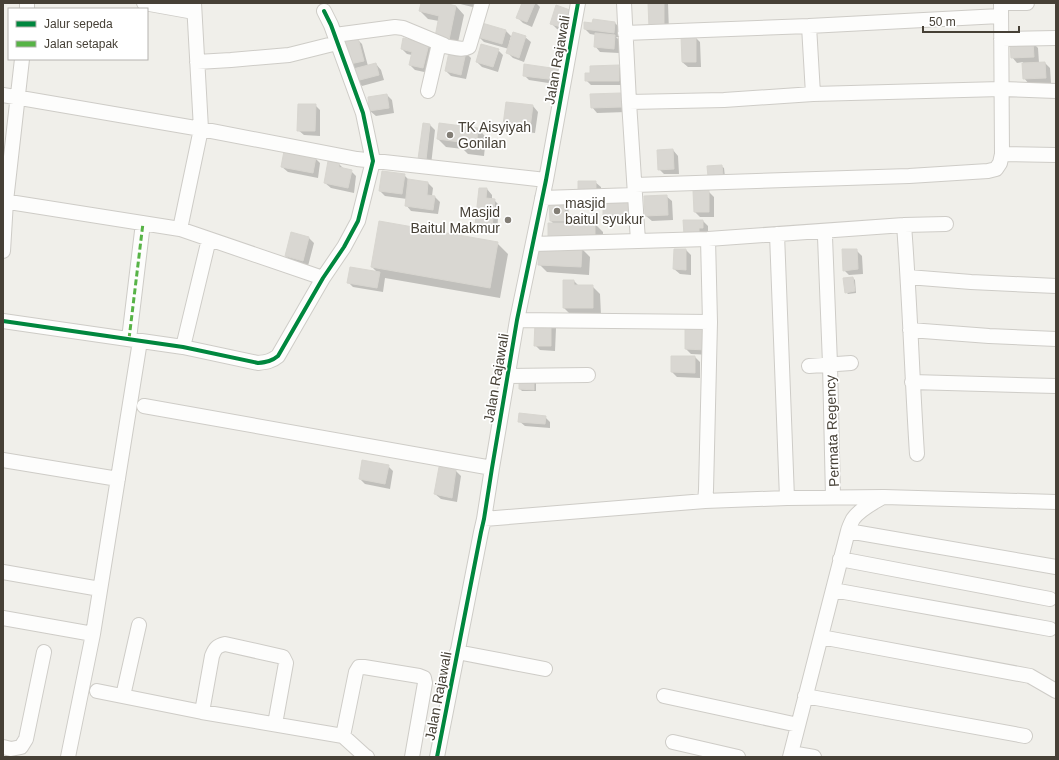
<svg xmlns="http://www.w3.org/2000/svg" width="1059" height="760" font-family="Arial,sans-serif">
	<rect width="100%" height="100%" fill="#f0efea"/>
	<path fill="#0003" d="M422 3H440L456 6 464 15 457 47 444 44 439 21 428 19 420 11Z
		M456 3H486L485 10Z
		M523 3H536L540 7 532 27 523 23 518 18Z
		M649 3H668L669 32Z
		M570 10V33L557 29 552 24Z
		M615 23 620 28 619 37H616L620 41 619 53 600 52 595 46 596 35 590 34 585 29Z
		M506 31 511 36 509 43 511 44 525 37 531 42 524 62 513 58 508 53 509 49 484 42 479 37Z
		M695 37 700 42 701 67H688L682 62Z
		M357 39 362 44 368 66 376 64 381 70 384 80 362 86 357 81 356 70 351 64Z
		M1033 43 1038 48 1039 63H1045L1050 68 1051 83 1029 84 1024 78 1023 62 1017 63 1012 57Z
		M428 45 434 50 429 73 415 70 410 65 412 55 407 54 402 49Z
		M498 50 503 55 498 72 482 67 477 62Z
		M466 53 471 58 466 79 451 76 446 71Z
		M618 66 624 72V85H591L586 80Z
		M557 70 562 75 561 85 529 80 524 75Z
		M621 94 626 100V112L597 113 592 107Z
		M387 95 392 100 394 113 376 116 370 111Z
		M315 105 320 110V136L304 135 298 130Z
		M533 106 538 112 535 133 509 130 504 124Z
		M430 125 435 130 431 165 425 164Z
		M478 129 486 137 484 156 468 154 463 149 446 147 438 139Z
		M673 150 678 156 679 174H664L659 169Z
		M315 158 320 163 318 178 288 172 282 167Z
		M339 164 344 169 351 171 356 176 354 193 331 188 325 183Z
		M721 166 724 168 725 177 709 176Z
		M404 175 409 180 428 183 433 188 432 196 435 197 440 202 438 214 411 211 406 205 407 199 385 196 380 191Z
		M595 182 601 187V201H584Z
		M487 189 492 195V200H494L499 205 497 232 481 230 476 225Z
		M708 191 714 197V217H700L695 212Z
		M666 196 672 201 673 220 652 221 646 216 645 197Z
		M631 199 636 221H609L604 216Z
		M550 201H563L568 206 570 224H595L603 232V248H581L590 257 589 275 547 272 539 264 557 248 554 224 551 221Z
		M684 221H703L708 226V232L704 239Z
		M309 238 314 243 308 266 291 261 286 256Z
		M497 243 508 254 500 298 385 278 383 292 353 287 348 282 378 273 372 267Z
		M686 250 691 255V275L680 274 674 269Z
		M856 250 862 256 863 274 849 275 844 270Z
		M853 278 855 280 856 293 848 294 846 292Z
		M574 281 579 286H592L600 294 601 315 572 316 564 308Z
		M550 323 556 328 555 351 540 350 535 345Z
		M686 327 711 355 691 354 686 349Z
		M695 357 700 362V378L677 377 672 372Z
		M520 380 536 382V391H522L520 389Z
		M545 417 550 422V428L525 426 519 421Z
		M388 466 393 471 390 489 365 484 360 479Z
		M440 468 456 471 461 476 457 502 441 499 435 494Z"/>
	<path fill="#d9d7d2" stroke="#d8d6d0" d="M421 3H445L456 6 449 40 435 37 439 16 419 11Z
		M522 3H535L527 22 516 18Z
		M648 3H664V27L649 28Z
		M556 5 570 10 565 28 550 24Z
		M593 19 615 22 614 33 584 29V22L592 23Z
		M482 23 506 30 502 44 478 37Z
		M513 32 526 36 519 58 506 53Z
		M595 33 615 35 614 49 594 47Z
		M681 36H696V62H682Z
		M358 38 364 61 350 64 344 41Z
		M403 38 429 44 423 68 409 65 412 52 401 49Z
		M1033 42 1034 57 1011 58 1010 43Z
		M481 44 499 49 493 67 476 62Z
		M449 52H466L461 75 445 71Z
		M1045 62 1046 78 1023 79 1022 63Z
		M376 63 379 75 356 81 353 69Z
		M524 64 558 69 556 80 523 76Z
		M619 65V81H585V73H590V66Z
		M621 93 622 107 591 108 590 94Z
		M387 94 389 108 369 111 368 97Z
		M506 102 533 105 530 128 503 125Z
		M298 104H316L315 131H297Z
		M423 123 430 124 426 160 418 159Z
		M439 123 478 128 476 149 459 147 460 142 437 139Z
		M673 149 674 169 658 170 657 150Z
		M284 151 316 157 313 173 281 167Z
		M328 161 339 163V167L352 170 348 188 324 183Z
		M722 165 723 175 708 177 707 166Z
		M382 171 405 174 402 194 379 191Z
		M408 179 428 182 427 195 435 196 433 210 405 206Z
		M578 181H596V196H578Z
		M479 188H487L486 198 495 199 492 227 475 225Z
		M709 190V212H694L693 191Z
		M667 195 668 215 645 216 644 196Z
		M603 198H631V216H603Z
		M564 200 565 221H550L549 201Z
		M683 220H703V228H699V234L684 235Z
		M379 221 498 242 490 288 371 267Z
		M548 223H595V240L548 241Z
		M291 232 309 237 303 261 285 256Z
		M539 246 582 248 581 267 538 265Z
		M674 249H686V270L673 269Z
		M842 249H857L858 269 843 271Z
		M350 267 380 272 377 288 347 283Z
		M853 277 855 291 845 293 843 278Z
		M563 280H574V285H593V308H563Z
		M535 322H551V346H534Z
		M685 326 707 327 706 350 685 349Z
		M671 356H695V373L671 372Z
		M519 379H534V390L519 389Z
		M519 413 546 416 545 424 518 422Z
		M362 460 389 465 385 484 359 479Z
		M439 467 456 470 452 498 434 494Z"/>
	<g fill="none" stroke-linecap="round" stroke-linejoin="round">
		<defs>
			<path id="street" d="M144 3 194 12
				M624 3 629 102 638 241
				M1001 3H1027
				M27 9V3
				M809 26 813 94
				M625 33 809 26 1000 16
				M335 35 395 27 403 28 444 45
				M1001 39 1056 38
				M197 62 231 60 289 55 337 43
				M428 91 438 48 440 46C450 45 460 52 469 47L482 3
				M3 95 201 129 357 159 546 180
				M629 102 724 100 813 94 1001 89 1056 91
				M1002 154 1056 155
				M635 185 909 176 988 171 996 169 1000 163 1002 154 1001 3
				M542 198 635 195
				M3 201 180 229 323 278
				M904 225C910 302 912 378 917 454
				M180 229 201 129 194 3
				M777 234 787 498
				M825 237 830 364 833 497
				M533 244 708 239
				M3 251 6 201 22 59
				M908 277 971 282 1056 286
				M517 320 710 322
				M3 321 183 347 258 363C267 362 272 361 278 356L323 278 344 247 358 221 373 161 363 113 331 25 324 11
				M910 330 989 336 1056 339
				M129 339 143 223
				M183 347 209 239
				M809 366 851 363
				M508 376 588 375
				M912 382 1056 386
				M144 406 492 468
				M3 460 118 479
				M705 501 706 490 710 322 708 239 904 225 946 224
				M484 519 705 501 787 498 884 497 1056 502
				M848 531 1056 567
				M840 559 1050 599
				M3 572 100 589
				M833 590 1050 629
				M3 618 93 634
				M821 637 1030 676 1056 691
				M457 652 545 669
				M97 691 202 712 343 736 365 756 367 757
				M123 696 139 625
				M664 696 798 725
				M805 696 1025 736
				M202 712 212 656C215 648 217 646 225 644L283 657 286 663 275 724
				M343 736 356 672 359 667H364L419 676 424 678 425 683 412 757
				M673 742 738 757
				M3 747 11 749 21 747 26 739 44 652
				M791 753 814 757
				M68 757 93 634 140 341
				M437 757 481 532 484 519 492 468 517 320 546 180 578 3
				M790 757 848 531C849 527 851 523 853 519 860 509 873 503 883 497"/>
		</defs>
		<use href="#street" stroke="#ceccc7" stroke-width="16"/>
		<use href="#street" stroke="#fdfdfc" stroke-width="14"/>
		<path stroke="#57b346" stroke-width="3" stroke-dasharray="6 3" stroke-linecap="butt" d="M129 339 143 223"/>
		<defs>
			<path id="cycleway" d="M3 321 183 347 258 363C267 362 272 361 278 356L323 278 344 247 358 221 373 161 363 113 331 25 324 11
				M437 757 481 532 484 519 492 468 517 320 546 180 578 3"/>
		</defs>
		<use href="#cycleway" stroke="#fff" stroke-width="6"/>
		<use href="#cycleway" stroke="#00873e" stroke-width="4"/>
	</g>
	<g fill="#827d75" stroke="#fff" stroke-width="1.5">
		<circle cx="450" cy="135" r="4"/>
		<circle cx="557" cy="211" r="4"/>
		<circle cx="508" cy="220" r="4"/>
	</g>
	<g text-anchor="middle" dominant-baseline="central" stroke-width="3.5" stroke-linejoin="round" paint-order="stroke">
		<g font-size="14" fill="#464036" stroke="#fff">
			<text transform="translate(557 60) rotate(-80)">Jalan Rajawali</text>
			<text transform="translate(496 378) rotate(-80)">Jalan Rajawali</text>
			<text transform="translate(832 431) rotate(-92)">Permata Regency</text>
			<text transform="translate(438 696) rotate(-79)">Jalan Rajawali</text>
		</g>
		<g font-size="14" fill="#464036" stroke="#fff" text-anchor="start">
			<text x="458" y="127">TK Aisyiyah<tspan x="458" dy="16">Gonilan</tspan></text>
			<text x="565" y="203">masjid<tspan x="565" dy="16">baitul syukur</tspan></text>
			<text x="500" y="212" text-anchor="end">Masjid<tspan x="500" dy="16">Baitul Makmur</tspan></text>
		</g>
	</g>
	<rect width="1059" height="760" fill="none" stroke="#464036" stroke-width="8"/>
	<rect x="8" y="8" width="140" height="52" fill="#ffffff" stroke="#b5b3af"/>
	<rect x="16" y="21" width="20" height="6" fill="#00873e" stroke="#b5b3af"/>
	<text x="44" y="28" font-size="12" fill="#464036">Jalur sepeda</text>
	<rect x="16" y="41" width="20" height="6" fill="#57b346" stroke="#b5b3af"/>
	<text x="44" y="48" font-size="12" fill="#464036">Jalan setapak</text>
	<path d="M923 26v6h96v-6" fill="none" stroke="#464036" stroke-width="2"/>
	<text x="929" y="26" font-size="12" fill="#464036" stroke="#ffffff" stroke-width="3" paint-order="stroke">50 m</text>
</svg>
